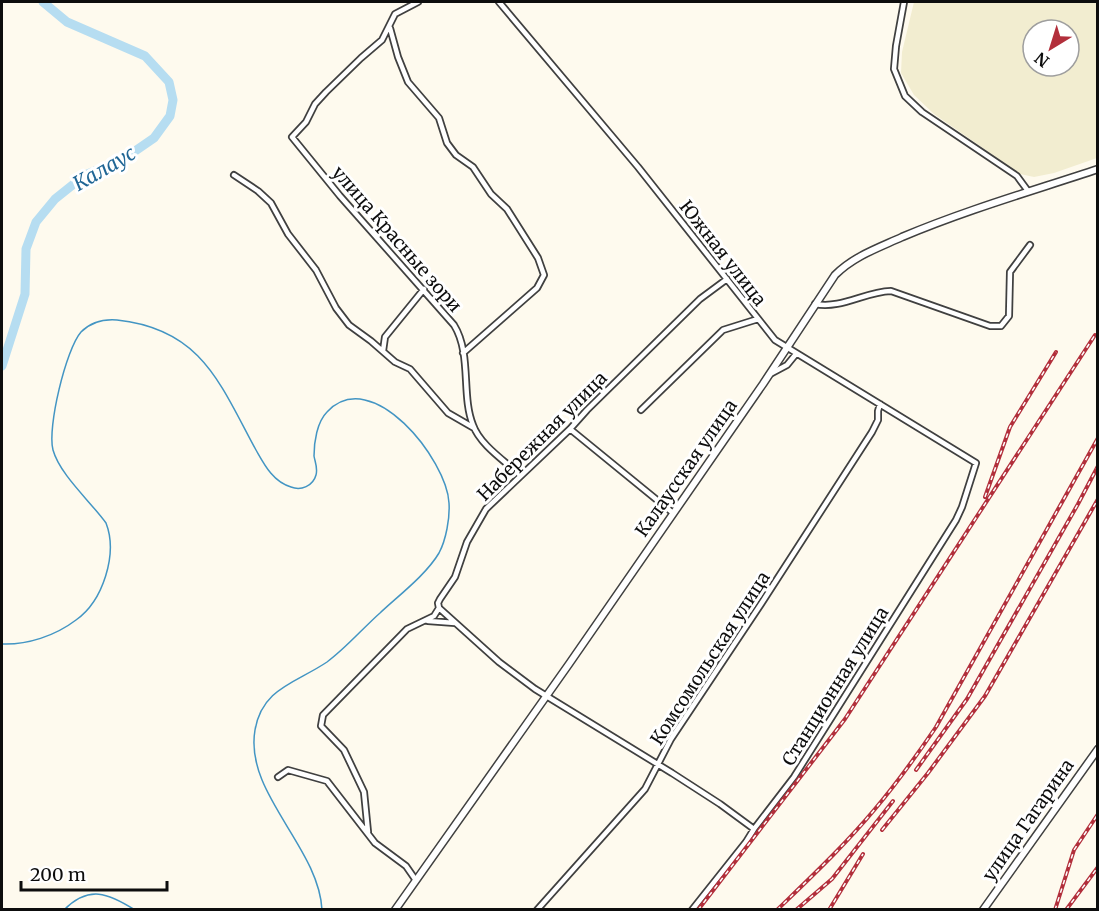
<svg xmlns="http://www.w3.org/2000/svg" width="1099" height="911" font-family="Merriweather,serif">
	<rect width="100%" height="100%" fill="#fefaee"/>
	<path fill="#f2edd0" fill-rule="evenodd" d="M914 2H1097V158L1054 173 1034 177 1020 174 934 114 914 95 901 73 902 52ZM1033 30H1069V66H1033Z"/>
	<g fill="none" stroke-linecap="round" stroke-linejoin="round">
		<path stroke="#4395c3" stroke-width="1.5" d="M2 644C27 645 55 636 76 620 103 601 118 554 106 523 91 502 60 475 53 450 47 428 66 349 81 332 91 322 104 319 117 320 202 329 220 384 256 450 264 464 273 482 291 487 301 491 313 486 316 475 318 468 315 462 314 456 314 442 317 422 327 412 372 364 447 460 449 503 450 518 446 540 439 553 426 575 398 596 380 613 362 629 346 648 327 662 296 683 262 688 255 730 244 793 319 847 322 910
			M64 910C89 885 108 893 135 910"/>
		<path stroke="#b6ddf1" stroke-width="9" d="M2 366 25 294 26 249 36 222 55 199 85 175 122 160 154 138 170 116 173 100 169 82 145 56 67 22 43 2"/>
		<defs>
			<path id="minor" d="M418 2 395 14 382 40 361 58 326 92 315 104 306 122 292 137 340 196 454 325C472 354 461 396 473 425 480 445 505 461 520 475
				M499 2 638 167 775 340 976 463 962 507 956 520 794 777 754 829 746 842 692 910
				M904 2 896 46 894 69 905 96 922 112 1017 176 1028 191
				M390 28 398 57 408 82 439 118 447 143 456 155 473 167 491 194 507 209 538 258 544 275 537 288 463 353
				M234 175 258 191 271 203 288 234 316 270 336 308 349 325 371 341 395 362 410 369 448 413 474 428
				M815 304C842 309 864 292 891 291L990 326H1001L1009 316 1010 272 1030 245
				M383 351 385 337 424 289
				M772 373 787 365 796 354
				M641 410 723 330 758 319
				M570 429 673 513
				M439 608 499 662 535 689 672 773 720 804 754 829
				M428 621 455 623
				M278 777 288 770 327 781 375 843 406 866 415 879
				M368 832 364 792 344 750 321 726 323 715 407 629 434 616 439 608 438 603 440 599 455 577 467 542 486 509 570 429 587 410 700 299 727 279
				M537 910 645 789 671 739 761 604 872 432 878 420V411L880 404"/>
			<path id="tertiary" d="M395 910 569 664 763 384 835 275C854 256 878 248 902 237 966 210 1032 191 1098 169
				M983 910 1098 749"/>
		</defs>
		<use href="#minor" stroke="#404040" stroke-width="8"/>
		<use href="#tertiary" stroke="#404040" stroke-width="9"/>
		<use href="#minor" stroke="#fff" stroke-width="4.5"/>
		<use href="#tertiary" stroke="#fff" stroke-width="6"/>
		<defs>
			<path id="rail" d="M985 497 1010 427 1056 352
				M916 770 967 699 1078 504 1098 466
				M882 830 928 773 985 696 1098 499
				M698 910 845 719 1095 335
				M777 910C811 877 845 845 875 809 897 783 917 755 936 727L1098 438
				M796 910 832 879 893 801
				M829 910 863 854
				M1055 910 1074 850 1098 814
				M1066 910 1098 867"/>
		</defs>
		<use href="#rail" stroke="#b22f3b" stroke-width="4"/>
		<use href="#rail" stroke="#fff" stroke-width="1.5" stroke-dasharray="4.5" stroke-linecap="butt"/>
	</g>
	<g text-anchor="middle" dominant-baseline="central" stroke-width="6" stroke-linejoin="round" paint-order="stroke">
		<g font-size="18" fill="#0d0d0d" stroke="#fff">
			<text transform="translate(397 239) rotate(49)">улица Красные зори</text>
			<text transform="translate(723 253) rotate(52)">Южная улица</text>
			<text transform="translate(542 436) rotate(-45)">Набережная улица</text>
			<text transform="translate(686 468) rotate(-55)">Калаусская улица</text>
			<text transform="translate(710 658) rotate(-57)">Комсомольская улица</text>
			<text transform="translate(835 686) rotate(-58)">Станционная улица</text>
			<text transform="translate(1028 820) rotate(-55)">улица Гагарина</text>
		</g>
		<g font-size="20" font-style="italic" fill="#206695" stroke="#fff">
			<text transform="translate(104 168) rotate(-30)">Калаус</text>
		</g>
	</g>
	<rect width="1099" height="911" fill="none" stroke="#0d0d0d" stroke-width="6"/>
	<g transform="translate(1051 48) rotate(218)"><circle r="28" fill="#ffffff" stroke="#9e9e9e" stroke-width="1.5"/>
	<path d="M0-4.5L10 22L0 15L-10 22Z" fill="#b22f3b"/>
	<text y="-9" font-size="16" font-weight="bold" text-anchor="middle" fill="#0d0d0d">N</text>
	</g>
	<path d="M21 881v9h146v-9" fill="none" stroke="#0d0d0d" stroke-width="3"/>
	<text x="30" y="881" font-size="18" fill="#0d0d0d" stroke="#ffffff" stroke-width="4.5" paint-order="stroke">200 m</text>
</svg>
